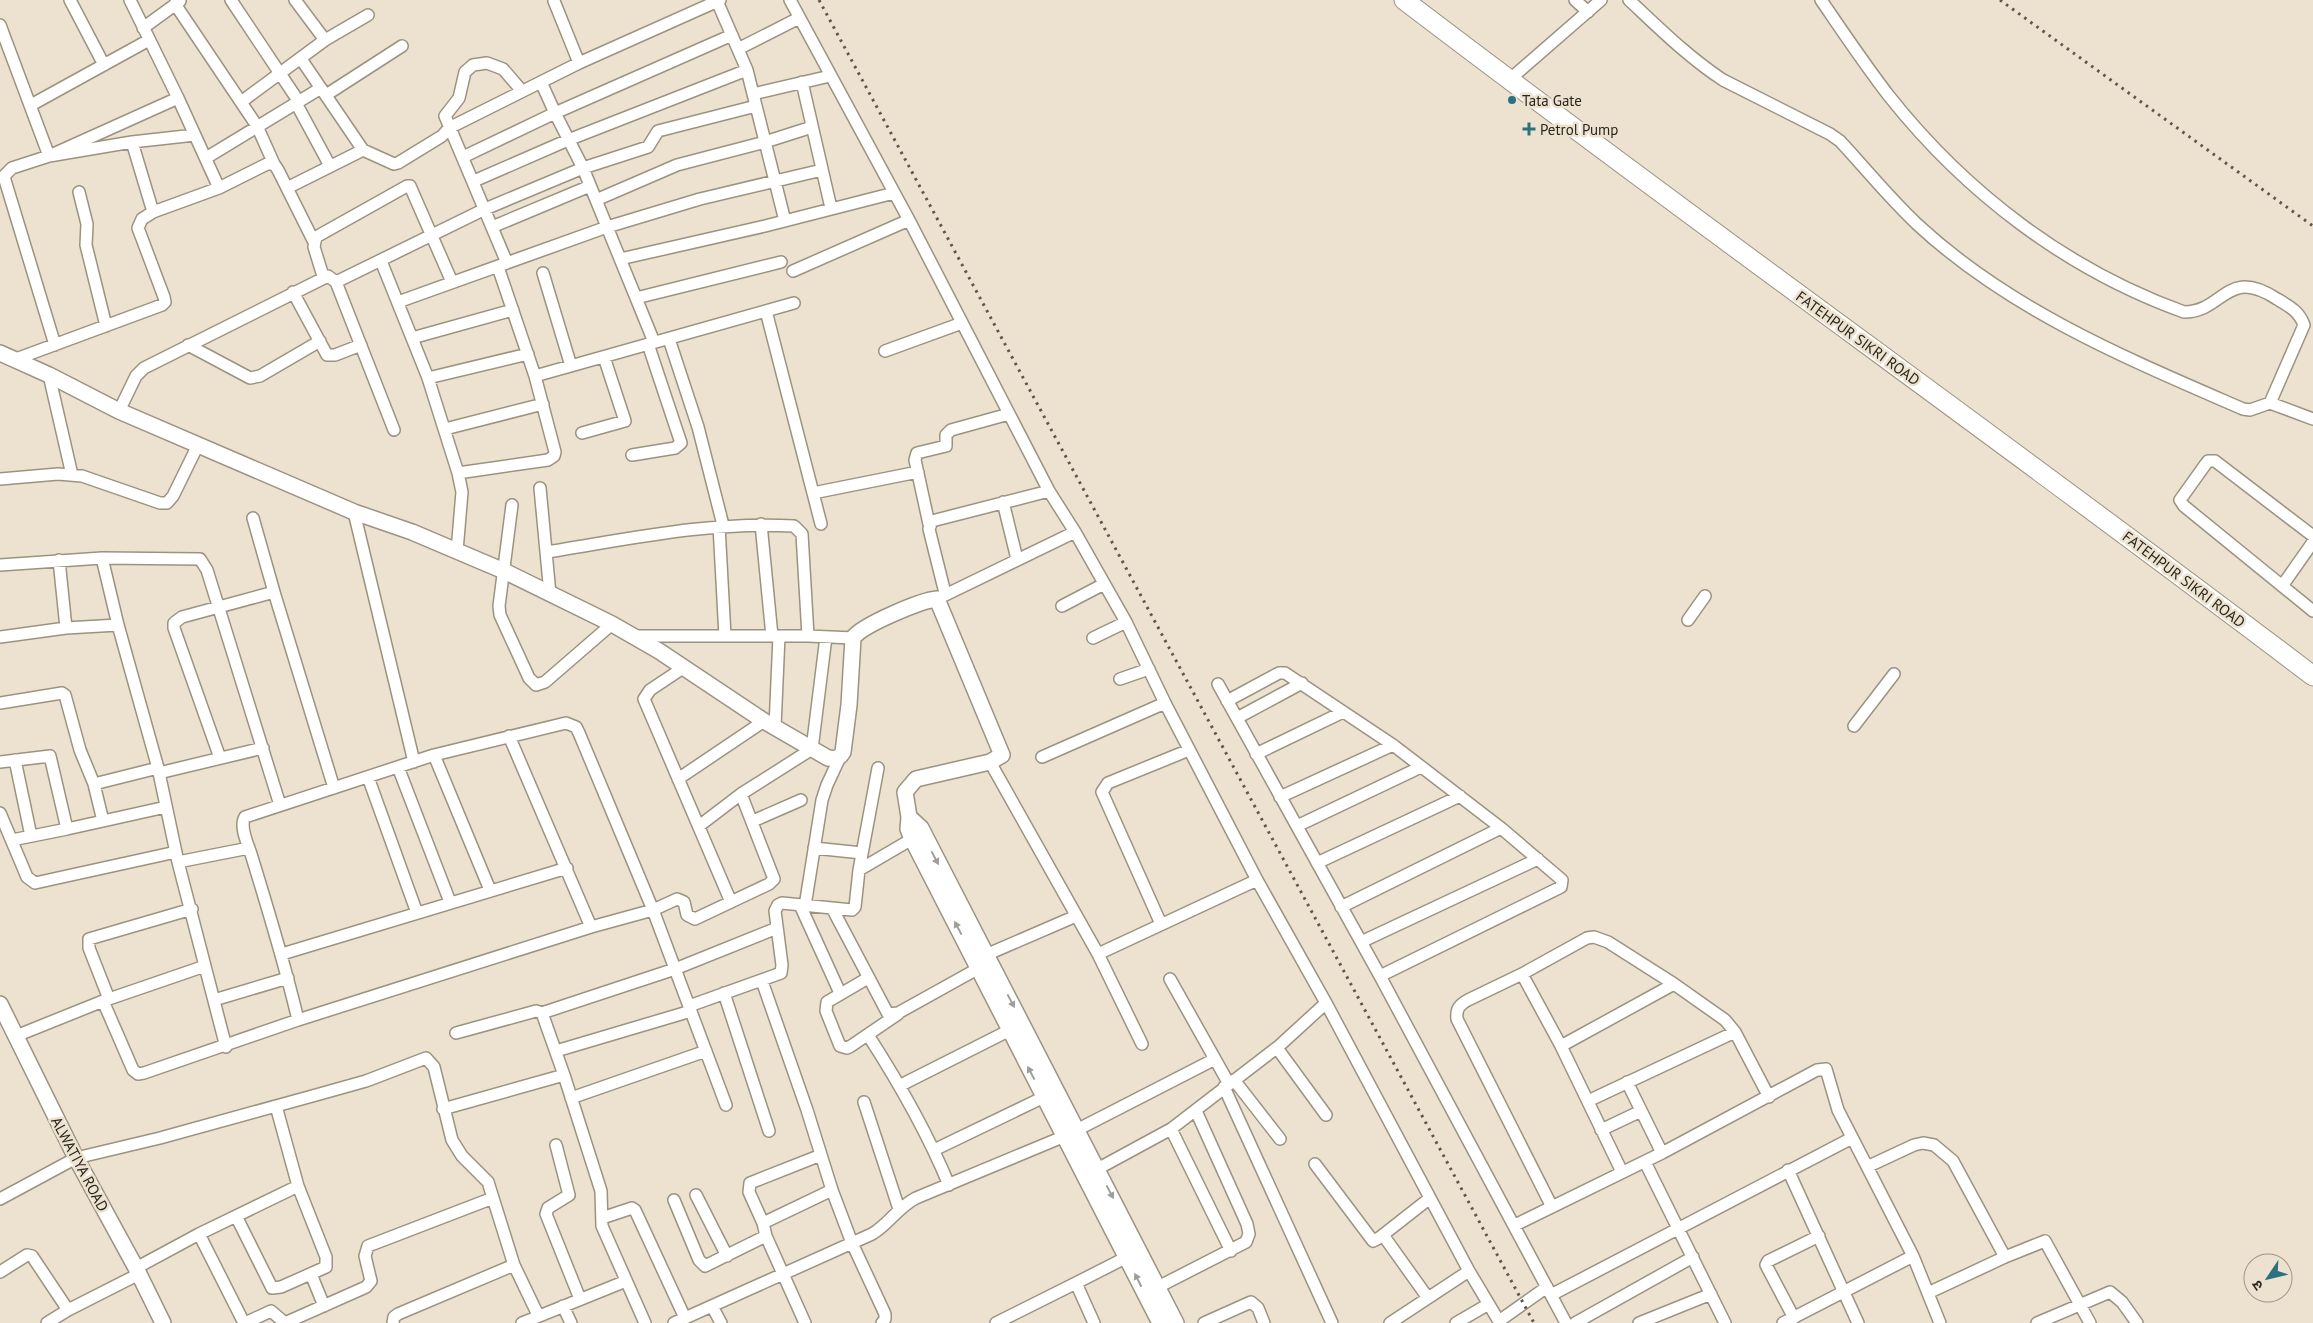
<svg xmlns="http://www.w3.org/2000/svg" width="2313" height="1323" font-family="'PT Sans','Noto Sans Devanagari',sans-serif">
	<rect width="100%" height="100%" fill="#ece2cf"/>
	<g fill="none" stroke-linecap="round" stroke-linejoin="round">
		<defs>
			<path id="minor" d="M70 0 104 65
				M231 0 299 102
				M295 0 325 40
				M790 0 909 220 1049 491 1075 532 1126 622 1165 703 1257 880 1326 1003 1469 1271 1500 1323
				M1575 0 1588 12
				M1629 0C1659 28 1688 57 1723 80L1830 134 1840 141C1866 169 1890 199 1918 225 2011 311 2128 359 2243 409L2250 410 2270 403 2304 325C2299 311 2289 306 2277 299 2226 266 2224 312 2184 312 2067 270 1966 193 1889 96 1865 65 1843 32 1821 0
				M554 1 579 63
				M717 1 747 70 785 221
				M175 4 257 126 274 164
				M0 25 49 156 132 142 195 135
				M143 28 180 1
				M738 49 799 18
				M301 59 363 150
				M1509 80 1601 0
				M802 82 831 208
				M753 94 830 76
				M326 95 402 46
				M178 98 219 188
				M241 102 325 40 368 15
				M296 103 330 166
				M31 105 149 40
				M132 142 153 212
				M463 157 555 113 541 82
				M206 158 321 88
				M474 181 568 140 747 70
				M287 188 363 150 394 164 398 163 442 136 449 128 579 63 720 0
				M79 192 87 224 86 245 106 326
				M596 200 677 165 765 142 812 127
				M492 227 590 186
				M620 259 765 226 894 193
				M381 261 428 378 458 473 462 492 457 551
				M507 263 445 116 459 98 465 72 473 65 487 63 503 69 522 91
				M793 271 909 220
				M543 273 571 366
				M323 276 314 247 316 237 407 186H410L452 282
				M336 282 485 209 583 168 648 147 658 131 756 106
				M293 292 327 355H335L361 345
				M636 298 781 262
				M398 302 607 227 700 199 822 170
				M766 311 821 524
				M412 338 513 310
				M669 339 698 427 723 525
				M654 342 583 168 555 113 732 35
				M55 345 5 180V175L12 168 49 156 178 98 130 0
				M188 345 250 378 260 376 320 341
				M885 351 962 323
				M16 359 162 305 165 302 164 297 138 228 142 219 153 212 219 188 267 164H274L278 170 314 242
				M49 375 72 475
				M535 376 794 303
				M428 378 528 354
				M2270 403 2313 419
				M119 411 136 376 144 368 328 276 336 282 394 430
				M445 429 543 404
				M582 433 625 421 604 357
				M632 455 675 448 681 443 648 344
				M458 473 548 460 554 456 555 452 535 376 498 267
				M0 479 58 474 82 476 160 503H167L173 496 198 445
				M540 488 550 594
				M813 493 918 472
				M1003 502 1017 559
				M512 505 499 606 500 615 529 678 536 685 545 682 612 624
				M354 512 414 762
				M253 518 274 592
				M761 524 772 636
				M929 524 915 460 917 453 946 446V435L951 430 1009 414
				M719 526 725 636
				M2313 536 2215 461H2208L2205 465 2180 500 2184 506 2313 611
				M547 552C629 539 711 521 794 526L802 534 808 636
				M102 558 118 625
				M59 560 66 628
				M0 565 102 558 200 559 207 570 280 805
				M2282 586 2313 542
				M945 593 929 529 932 521 1049 491
				M939 598 1075 532
				M1062 606 1104 584
				M1688 620 1705 596
				M634 636H808L853 638
				M0 637 66 628 118 625 158 768 178 862 226 1047
				M1093 638 1126 622
				M683 668 650 690 644 699 731 902
				M1120 679 1149 669
				M1218 684 1380 976 1566 1323
				M1227 701 1279 673H1285L1393 745 1501 828 1562 880 1561 887 1380 976
				M0 703 62 693 65 695 80 750 94 784 103 821
				M1237 718 1302 683
				M1854 726 1894 674
				M775 727 779 636
				M509 736 591 927
				M1256 754 1343 712
				M434 755 490 890
				M1042 757 1165 703
				M220 758 174 628V623L182 617 274 592 334 788
				M15 760 31 836
				M0 762 50 756 67 829 166 807
				M990 762 1098 954 1142 1044
				M398 767 450 902
				M159 773 263 748
				M368 777 417 913
				M678 779 764 721
				M94 784 158 768
				M1280 797 1393 745
				M0 813 27 877 35 883 176 852
				M753 821 801 800
				M699 826 741 794 812 749 826 637
				M1297 826 1421 767
				M12 840 67 829
				M814 848 862 853
				M178 862 249 848
				M1317 863 1460 796
				M859 870 912 839
				M800 905 840 993
				M805 906 822 800 827 785 840 757
				M1341 907 1501 828
				M832 908 888 1014 898 1013 979 968
				M1161 924 1102 792 1108 783 1189 750
				M1361 942 1538 859
				M282 954 567 868
				M1098 954 1257 880
				M981 957 1076 916
				M1522 974 1561 1046 1622 1172
				M868 978 827 1002 826 1011 840 1046 847 1048 851 1046 898 1014
				M1170 979 1229 1084
				M762 981 807 1110 832 1190 852 1243 885 1314V1319L882 1323
				M724 993 769 1131
				M109 999 89 948V939L192 909
				M214 1000 288 978
				M103 1001 133 1070 138 1074 144 1073 298 1020 591 927 653 910 677 899 684 902 687 915 695 919 769 884 774 879 741 794
				M689 1006 781 973 782 965 775 911 778 905 782 903 852 910 855 907 859 870 878 768
				M542 1013 675 969 777 928
				M298 1020C285 964 268 909 251 854 248 845 239 826 245 817L434 755 566 723 576 727 579 733 653 910 726 1105
				M456 1033 536 1011 542 1013 564 1075 601 1191 602 1226 645 1323
				M868 1035C899 1083 927 1132 949 1185
				M16 1036 103 1001 205 966
				M1561 1046 1674 984
				M1277 1048 1326 1115
				M556 1051 691 1011
				M1234 1080 1280 1139
				M1627 1082 1662 1153
				M901 1085 1008 1031
				M1224 1087 1332 1323
				M571 1098 706 1051
				M1588 1101 1735 1032
				M864 1102 899 1209
				M443 1109 564 1075
				M1171 1129 1231 1251
				M1601 1130 1641 1111
				M556 1145 569 1195 548 1208 546 1214 580 1299
				M934 1150 1044 1097
				M1645 1162 1725 1323
				M1315 1164 1373 1241 1379 1238 1430 1198
				M1869 1166 1914 1145 1923 1143 1934 1145 1953 1161 2005 1257
				M1788 1170 1858 1323
				M1090 1173 1171 1129 1279 1046 1326 1003
				M696 1195 727 1256
				M0 1199 76 1158 160 1138 316 1095 366 1081 426 1058 434 1067 452 1140 462 1156 488 1182 514 1265 538 1315
				M674 1200 699 1260 705 1266 766 1236
				M1552 1207 1457 1019C1456 1009 1459 1005 1468 1000L1522 974 1587 938 1594 937 1608 942 1674 984 1725 1020 1735 1032 1769 1097
				M236 1216 272 1288 281 1287 326 1267V1257L298 1186 276 1106
				M602 1218 632 1208 635 1210 685 1318
				M763 1223 749 1192 750 1183 821 1155
				M1515 1225 1662 1153 1817 1070 1826 1069 1838 1110 1913 1256 1940 1323
				M199 1234 244 1323
				M1383 1235 1428 1298
				M136 1268 199 1234 298 1186
				M0 1272 27 1255 32 1256 68 1310
				M311 1274 324 1306
				M1158 1287 1246 1242 1249 1234 1247 1224 1196 1111
				M1928 1293 2005 1257 2045 1241 2090 1323
				M1551 1295 1852 1138
				M563 1306 571 1323
				M712 1306 721 1323
				M1794 1318 1766 1265 1768 1261 1819 1236
				M1499 1321 1547 1287
				M47 1323 68 1310 139 1274
				M245 1323 271 1311 285 1323 366 1287 371 1281 365 1256 368 1246 493 1198
				M393 1323 394 1317 398 1314 514 1265
				M522 1323 626 1281
				M674 1323 872 1234C889 1224 898 1207 916 1198L1065 1136 1215 1059
				M805 1323 766 1236 763 1223 832 1190
				M996 1323 1076 1283
				M1094 1323 1076 1283 1133 1254
				M1204 1323 1251 1302 1258 1308 1264 1323
				M1390 1323 1469 1271
				M1456 1323 1487 1305
				M1575 1323 1693 1257
				M1639 1323 1711 1294
				M1783 1323 1913 1256
				M2037 1323 2110 1292 2122 1302 2137 1323"/>
			<path id="tertiary" d="M0 353 49 375 119 411 354 512 412 532 504 571 612 624 659 651 764 721 828 758C835 759 839 759 843 752L849 705 853 638C862 625 922 600 937 599L1002 755 990 762 916 779 905 792 909 817 908 829 912 839 1160 1323
				M909 817 921 828 1176 1323
				M0 1004 76 1158 136 1268 163 1323"/>
			<path id="primary" d="M1404 0C1704 229 2012 447 2313 676"/>
		</defs>
		<use href="#minor" stroke="#9b9381" stroke-width="14"/>
		<use href="#tertiary" stroke="#9b9381" stroke-width="18"/>
		<use href="#primary" stroke="#9b9381" stroke-width="21"/>
		<use href="#minor" stroke="#fff" stroke-width="11"/>
		<use href="#tertiary" stroke="#fff" stroke-width="15"/>
		<use href="#primary" stroke="#fff" stroke-width="19"/>
		<path stroke="#5d584e" stroke-width="3" stroke-dasharray="2.5 5" stroke-linecap="butt" d="M819 0 1534 1323
			M2000 0 2313 226"/>
	</g>
	<defs><path id="oneway-solid" d="M-6-.8H1V-3.2L6.5 0L1 3.2V.8H-6Z" transform="scale(1.25)"/></defs>
	<g fill="#9e9d9a">
		<use href="#oneway-solid" transform="translate(935 858) rotate(62)"/>
		<use href="#oneway-solid" transform="translate(958 928) rotate(-118)"/>
		<use href="#oneway-solid" transform="translate(1011 1001) rotate(62)"/>
		<use href="#oneway-solid" transform="translate(1031 1073) rotate(-118)"/>
		<use href="#oneway-solid" transform="translate(1110 1192) rotate(62)"/>
		<use href="#oneway-solid" transform="translate(1138 1280) rotate(-117)"/>
	</g>
	<g fill="#2b717f" stroke="#ece2cf" stroke-width="2">
		<circle cx="1512" cy="100" r="5"/>
		<path d="M1526.5 121.5h5v5h5v5h-5v5h-5v-5h-5v-5h5z"/>
	</g>
	<g text-anchor="middle" dominant-baseline="central" stroke-width="5" stroke-linejoin="round" paint-order="stroke">
		<g font-size="15" fill="#28251e" stroke="#ece2cf" text-anchor="start">
			<text x="1522" y="100">Tata Gate</text>
			<text x="1540" y="129">Petrol Pump</text>
		</g>
		<g font-size="15" fill="#28251e" stroke="#ece2cf">
			<text transform="translate(1858 338) rotate(36)">FATEHPUR SIKRI ROAD</text>
			<text transform="translate(2184 579) rotate(37)">FATEHPUR SIKRI ROAD</text>
			<text transform="translate(80 1164) rotate(62)">ALWATIYA ROAD</text>
		</g>
	</g>
	<g transform="translate(2268 1278) rotate(235)"><circle r="24" fill="#ece2cf" stroke="#9e9688"/>
	<path d="M0-4L9 19L0 12L-9 19Z" fill="#2b717f"/>
	<text y="-8" font-size="14" font-weight="bold" text-anchor="middle" fill="#28251e">उ</text>
	</g>
</svg>
